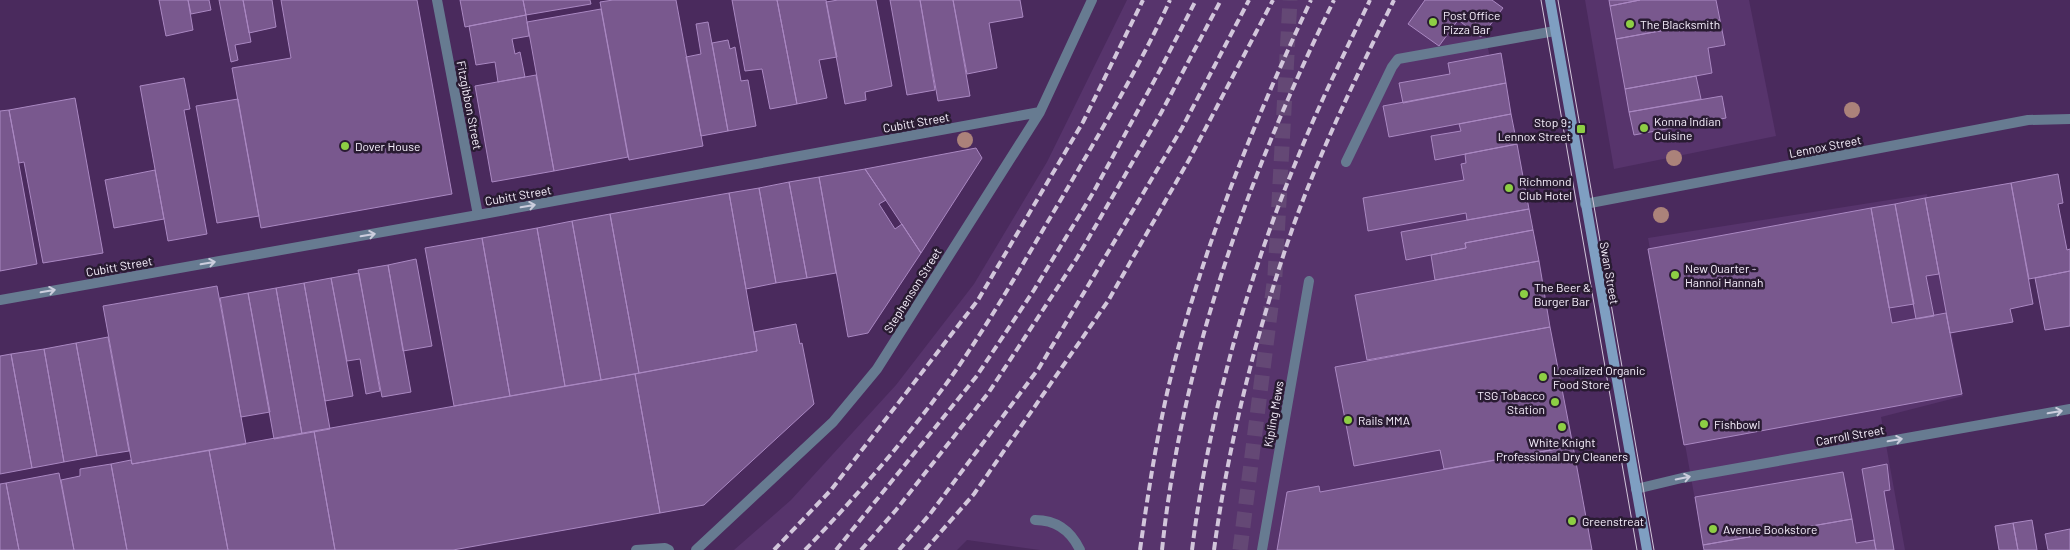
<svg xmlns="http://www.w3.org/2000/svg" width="2070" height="550" font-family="Barlow,sans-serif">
	<rect width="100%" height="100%" fill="#4a2a5d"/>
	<path fill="#57346c" d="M1127 0H1479L1582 550H1040L967 540 957 550H734L791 500 896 385 974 284 1047 162Z
		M1585 0H1749L1776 136 1614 169Z
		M1927 194 1963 396 1881 417 1905 550H1704L1648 238Z"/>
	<path fill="#79588e" stroke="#aa88c2" d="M159 0H188L193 30 166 36Z
		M188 0H209L211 10 191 14Z
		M219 0H243L251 42 235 45 238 60 231 62Z
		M243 0H272L276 27 249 33Z
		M281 0H417L452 194 261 228 232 68 291 58Z
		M460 0H523L526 15 465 27Z
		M523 0H590L591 4 526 15Z
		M613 0H676L703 146 629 160 600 2Z
		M732 0H777L797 104 770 109 762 69 745 71Z
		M777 0H826L837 57 819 60 827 98 797 104Z
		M838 0H876L892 86 865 92 866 100 845 104 826 2Z
		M890 0H920L935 90 907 95Z
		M920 0H953L970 96 938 101Z
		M953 0H1020L1023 17 989 23 997 68 967 74Z
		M1425 0H1492L1503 8 1481 37 1458 20 1439 46 1408 24Z
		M1609 0H1640L1610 6Z
		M1640 0H1716L1720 20 1616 39 1610 6Z
		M601 9 628 157 554 171 527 22Z
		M526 15 529 36 512 39 515 54 520 52 525 77 498 82 495 62 476 65 469 26Z
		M1720 20 1725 45 1708 48 1712 73 1625 89 1616 39Z
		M708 22 728 131 701 136 686 57 701 54 696 24Z
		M728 40 730 49 735 47 741 81 748 80 756 126 728 131 712 43Z
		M1501 53 1506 83 1403 103 1399 83 1450 74 1448 63Z
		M536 75 554 171 492 182 475 86Z
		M1696 76 1701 99 1629 112 1625 89Z
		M184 78 190 109 184 110 207 234 168 241 140 86Z
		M1506 83 1511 114 1389 137 1383 106Z
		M1722 96 1726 118 1634 135 1629 112Z
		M75 98 103 253 43 263 24 162 19 163 9 110Z
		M238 99 259 216 217 223 196 106Z
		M9 110 37 264 0 271V111Z
		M1511 114 1517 144 1435 160 1431 136 1461 131 1459 124Z
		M1517 144 1529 209 1467 220 1466 213 1368 231 1363 198 1464 180 1461 164 1466 163 1465 154Z
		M976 148 982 158 921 253 865 169Z
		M865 169 886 200 879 204 895 229 902 224 921 253 868 333 848 337 819 177Z
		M155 170 164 219 114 228 105 180Z
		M2058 174 2063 203 2058 204 2067 250 2070 249V271L2029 279 2011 183Z
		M819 177 836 273 807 278 789 182Z
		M789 182 807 278 776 283 759 188Z
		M2011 183 2033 304 2010 309 2013 322 1950 333 1925 198Z
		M759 188 776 283 746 289 729 193Z
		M729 193 757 351 639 373 610 214Z
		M1925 198 1939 274 1926 276 1934 316 1916 319 1895 204Z
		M1895 204 1914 304 1889 308 1871 208Z
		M1871 208 1892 323 1946 313 1962 394 1684 445 1648 249Z
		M1529 209 1533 230 1465 243 1466 248 1406 260 1401 232Z
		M610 214 639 373 601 380 572 221Z
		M572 221 601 380 565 386 537 228Z
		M537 228 565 386 510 396 482 238Z
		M1533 230 1539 261 1435 280 1431 255 1466 248 1465 243Z
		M482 238 510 396 454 406 425 248Z
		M416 259 432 346 403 351 388 265Z
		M1539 261 1550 327 1367 360 1355 295Z
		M388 265 411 392 382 397 358 270Z
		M2070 271V326L2045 330 2035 278Z
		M359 273 380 391 366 394 360 359 347 361 331 278Z
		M331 278 353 396 325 401 304 283Z
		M304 283 330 429 302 434 276 288Z
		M217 286 246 444 132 464 103 306Z
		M276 288 302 434 274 439 248 293Z
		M248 293 270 412 241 417 220 298Z
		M796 324 800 344 802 343 814 404 704 505 660 513 635 374 757 351 754 332Z
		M1550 327 1573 446 1444 469 1440 450 1354 466 1335 367Z
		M108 337 129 451 97 456 76 343Z
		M76 343 97 456 64 462 44 349Z
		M44 349 64 462 32 468 11 354Z
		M11 354 32 468 0 474V356Z
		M635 374 660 513 453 550H335L314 431Z
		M314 431 335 550H228L209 450Z
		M1573 446 1592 550H1277L1287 492 1319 486 1320 492Z
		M209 450 228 550H127L111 464 131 460 132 464Z
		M111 464 127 550H74L61 480 80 476V469Z
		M1887 464 1890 490 1884 491 1894 550H1876L1862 469Z
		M1843 472 1852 519 1703 545 1695 497Z
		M59 473 74 550H19L6 483Z
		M6 483 19 550H0V484Z
		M1852 519 1856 543 1874 540 1876 550H1704L1703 545Z
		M2032 520 2037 550H2018L2013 523Z
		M2013 523 2018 550H1999L1995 526Z
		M2070 529V550H2048L2045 534Z"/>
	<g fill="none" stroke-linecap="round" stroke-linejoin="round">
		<path stroke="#644875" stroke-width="15" stroke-dasharray="15 8" stroke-linecap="butt" d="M1240 550 1275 275 1290 0"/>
		<path stroke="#677b91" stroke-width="10" d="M1346 162 1392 67 1398 59 1555 31
			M1035 520C1057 520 1071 531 1080 550
			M1262 550 1309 281"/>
		<path stroke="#677b91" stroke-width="10" d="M437 0 478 215
			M0 300 478 215 1040 112
			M1636 489 1682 478 2070 409
			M636 550 665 548 669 550
			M696 550 833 422 877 369 1040 112 1092 0"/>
		<path stroke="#677b91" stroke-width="10" d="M1585 204 2028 120 2070 119"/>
		<path stroke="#7f9fc2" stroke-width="10" d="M1550 0 1647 550"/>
		<path stroke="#d2c6db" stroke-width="1" d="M1541 0 1637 550
			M1558 0 1654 550"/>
		<path stroke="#d2c6db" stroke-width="4" stroke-dasharray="8 4" stroke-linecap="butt" d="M774 550 831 490 978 300 1083 122 1143 0
			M805 550C856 497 906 439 949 380 991 321 1026 258 1063 196 1100 132 1139 68 1170 0
			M836 550 976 377 1034 290 1093 193 1160 70 1196 0
			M861 550 896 510 989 392 1077 258 1161 113 1221 0
			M899 550 930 514 1039 368 1182 128 1249 0
			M925 550 974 494 1108 301 1190 158 1273 0
			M1140 550C1149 486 1159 422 1175 360 1208 235 1256 117 1311 0
			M1162 550C1182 358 1249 173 1334 0
			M1192 550C1209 414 1247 278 1300 152 1321 100 1346 50 1370 0
			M1214 550C1229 439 1257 330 1294 224 1322 147 1358 73 1394 0"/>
	</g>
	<g fill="#ab827a">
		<circle cx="1852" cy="110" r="8"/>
		<circle cx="965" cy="140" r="8"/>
		<circle cx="1674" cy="158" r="8"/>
		<circle cx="1661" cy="215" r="8"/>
	</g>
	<defs><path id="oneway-shaft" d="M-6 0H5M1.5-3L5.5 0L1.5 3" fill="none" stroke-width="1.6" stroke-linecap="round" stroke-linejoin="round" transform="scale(1.25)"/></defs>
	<g stroke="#cccddd">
		<use href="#oneway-shaft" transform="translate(528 206) rotate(-10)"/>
		<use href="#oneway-shaft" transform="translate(368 235) rotate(-10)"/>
		<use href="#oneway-shaft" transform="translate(208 263) rotate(-10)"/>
		<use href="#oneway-shaft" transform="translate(48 291) rotate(-10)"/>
		<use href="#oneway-shaft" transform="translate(2055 412) rotate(-10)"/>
		<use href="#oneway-shaft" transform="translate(1895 440) rotate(-10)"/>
		<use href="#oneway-shaft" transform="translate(1683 478) rotate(-11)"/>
	</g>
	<g fill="#8dce44" stroke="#291b32" stroke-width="2">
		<circle cx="1433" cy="22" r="5"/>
		<circle cx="1630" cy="24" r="5"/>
		<circle cx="1644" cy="128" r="5"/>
		<rect x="1576" y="124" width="10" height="10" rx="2.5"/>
		<circle cx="345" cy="146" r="5"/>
		<circle cx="1509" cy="188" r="5"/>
		<circle cx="1675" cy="275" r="5"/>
		<circle cx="1524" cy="294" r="5"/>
		<circle cx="1543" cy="377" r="5"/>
		<circle cx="1555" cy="402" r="5"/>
		<circle cx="1348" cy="420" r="5"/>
		<circle cx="1704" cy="424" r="5"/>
		<circle cx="1562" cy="427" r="5"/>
		<circle cx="1572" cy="521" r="5"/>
		<circle cx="1713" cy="529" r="5"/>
	</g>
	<g text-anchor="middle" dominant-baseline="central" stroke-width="5" stroke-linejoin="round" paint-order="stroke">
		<g font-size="12" fill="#f7f0fd" stroke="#291b32" text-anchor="start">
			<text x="1443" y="15">Post Office<tspan x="1443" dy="14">Pizza Bar</tspan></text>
			<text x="1640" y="24">The Blacksmith</text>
			<text x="1654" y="121">Konna Indian<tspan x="1654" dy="14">Cuisine</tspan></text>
			<text x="1571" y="122" text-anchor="end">Stop 9:<tspan x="1571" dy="14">Lennox Street</tspan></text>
			<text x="355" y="146">Dover House</text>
			<text x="1519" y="181">Richmond<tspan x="1519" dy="14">Club Hotel</tspan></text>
			<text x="1685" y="268">New Quarter -<tspan x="1685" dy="14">Hannoi Hannah</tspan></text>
			<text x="1534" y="287">The Beer &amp;<tspan x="1534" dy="14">Burger Bar</tspan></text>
			<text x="1553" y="370">Localized Organic<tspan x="1553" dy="14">Food Store</tspan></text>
			<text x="1545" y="395" text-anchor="end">TSG Tobacco<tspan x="1545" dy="14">Station</tspan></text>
			<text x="1358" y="420">Rails MMA</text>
			<text x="1714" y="424">Fishbowl</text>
			<text x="1562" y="442" text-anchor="middle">White Knight<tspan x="1562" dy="14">Professional Dry Cleaners</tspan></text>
			<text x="1582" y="521">Greenstreat</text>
			<text x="1723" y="529">Avenue Bookstore</text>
		</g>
		<g font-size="12" fill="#f7f0fd" stroke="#291b32">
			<text transform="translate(470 105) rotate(79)">Fitzgibbon Street</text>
			<text transform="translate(916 122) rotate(-10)">Cubitt Street</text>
			<text transform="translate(1825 146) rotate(-11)">Lennox Street</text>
			<text transform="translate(518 195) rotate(-10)">Cubitt Street</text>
			<text transform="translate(119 266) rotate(-10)">Cubitt Street</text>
			<text transform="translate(1610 273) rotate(80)">Swan Street</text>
			<text transform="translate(912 290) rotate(-58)">Stephenson Street</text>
			<text transform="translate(1273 414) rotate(-80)">Kipling Mews</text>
			<text transform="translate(1850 435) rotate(-10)">Carroll Street</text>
		</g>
	</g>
</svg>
